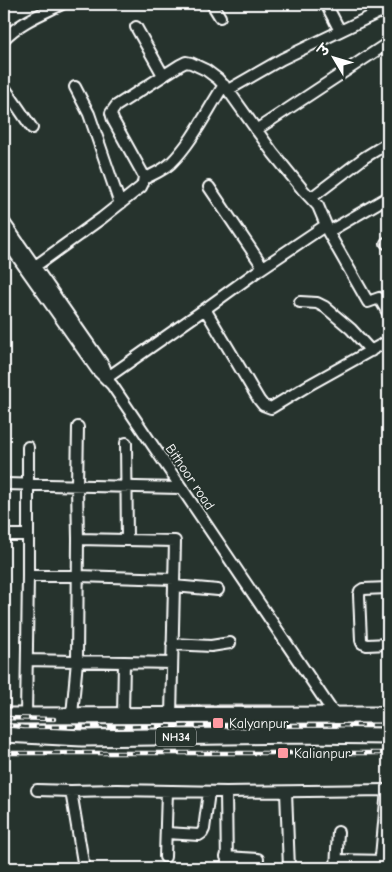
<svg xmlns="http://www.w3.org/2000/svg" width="392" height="872" font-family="'Comic Neue','Playpen Sans Deva',sans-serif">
	<rect width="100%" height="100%" fill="#26332d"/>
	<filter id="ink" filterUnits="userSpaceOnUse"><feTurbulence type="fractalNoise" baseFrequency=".02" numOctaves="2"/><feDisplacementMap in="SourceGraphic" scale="10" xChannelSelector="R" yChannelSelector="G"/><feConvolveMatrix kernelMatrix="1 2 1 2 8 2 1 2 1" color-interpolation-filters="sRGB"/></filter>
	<g filter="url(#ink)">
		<path fill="#665c5f" stroke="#fff" d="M178 705H272V706H178Z
			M165 725H272V726L165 727Z"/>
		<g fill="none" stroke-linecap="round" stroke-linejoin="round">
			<defs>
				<path id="minor" d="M212 4 220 17
					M326 4 340 31
					M382 11 388 19
					M136 27 163 75
					M4 39C20 22 42 14 62 4
					M4 87 32 128
					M75 87 89 114 120 204
					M228 90 282 59 388 8
					M256 130 388 43
					M144 179C153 174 164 170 171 163 193 141 207 111 224 85
					M209 187 263 267
					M311 198 365 157 388 143
					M4 222 104 366 109 380
					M328 232 388 197
					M4 238 97 370 112 385 349 736
					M386 243 388 242
					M34 267 102 218 141 187 143 183 144 176 113 120 111 113 116 106 180 65 186 62 191 63 206 70 218 79 228 90 273 153 303 190 318 206 326 225
					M300 302 317 303 325 307 351 329 371 351
					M205 309 259 270 326 225 328 232 368 302 379 298 388 313
					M108 377 205 309 259 400 263 405 271 408 309 385 388 341
					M78 427 77 485 78 539
					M126 443 127 539
					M4 484 180 488
					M4 535H28
					M28 576H78L174 579
					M174 586 218 590
					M388 588 363 589 360 591 359 595 361 640 362 643 367 645 388 644
					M172 644 211 646 230 643
					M27 660 172 663
					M72 715 77 661 78 539 175 541 171 715
					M123 715 124 662
					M26 716 28 576V447
					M37 790 71 791
					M226 792 227 868
					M286 792 289 868
					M167 833 199 835 202 833 204 829 209 792
					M165 857 167 791
					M226 857 258 859
					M337 860 388 861
					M84 868 71 791 117 790 226 792 388 790
					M336 868 338 832
					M380 868 387 790"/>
				<path id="highway" d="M4 716 388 715
					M4 734 82 738 301 735 388 736"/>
			</defs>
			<use href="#minor" stroke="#fff" stroke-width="14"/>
			<use href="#highway" stroke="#fff" stroke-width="19"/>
			<use href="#minor" stroke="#26332d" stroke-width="10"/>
			<use href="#highway" stroke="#26332d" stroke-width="15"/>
			<defs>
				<path id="rail" d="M4 718 54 719
					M4 725 24 727 388 725
					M4 753H388"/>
			</defs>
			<use href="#rail" stroke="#fff" stroke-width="4.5"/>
			<use href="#rail" stroke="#26332d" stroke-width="2.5" stroke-dasharray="8" stroke-linecap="butt"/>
		</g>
	</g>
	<g fill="#ff9aa2" stroke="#26332d" stroke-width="2">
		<rect x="212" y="717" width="12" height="12" rx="2.5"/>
		<rect x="277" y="747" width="12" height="12" rx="2.5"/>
	</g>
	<g text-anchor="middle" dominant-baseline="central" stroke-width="4" stroke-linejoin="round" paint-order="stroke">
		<rect fill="#26332d" stroke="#bec2c0" stroke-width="1" x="156" y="727.5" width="40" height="19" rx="4"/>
		<g font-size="12" font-weight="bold" fill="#fff">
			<text x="176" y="737">NH34</text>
		</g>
		<g font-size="14" fill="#fff" stroke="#26332d">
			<text transform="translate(190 477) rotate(56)">Bithoor road</text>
		</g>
		<g font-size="14" fill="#fff" stroke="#26332d" text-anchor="start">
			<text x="229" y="723">Kalyanpur</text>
			<text x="294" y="753">Kalianpur</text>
		</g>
	</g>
	<rect width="392" height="872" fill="none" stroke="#26332d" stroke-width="20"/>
	<rect x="10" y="10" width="372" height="852" fill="none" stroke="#fff" stroke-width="2" filter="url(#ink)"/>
	<g transform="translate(334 58) rotate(308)" stroke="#26332d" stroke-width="4" paint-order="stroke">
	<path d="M0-4L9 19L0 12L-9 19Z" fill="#ffffff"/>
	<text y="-8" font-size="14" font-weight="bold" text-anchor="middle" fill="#ffffff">उ</text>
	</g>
</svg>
